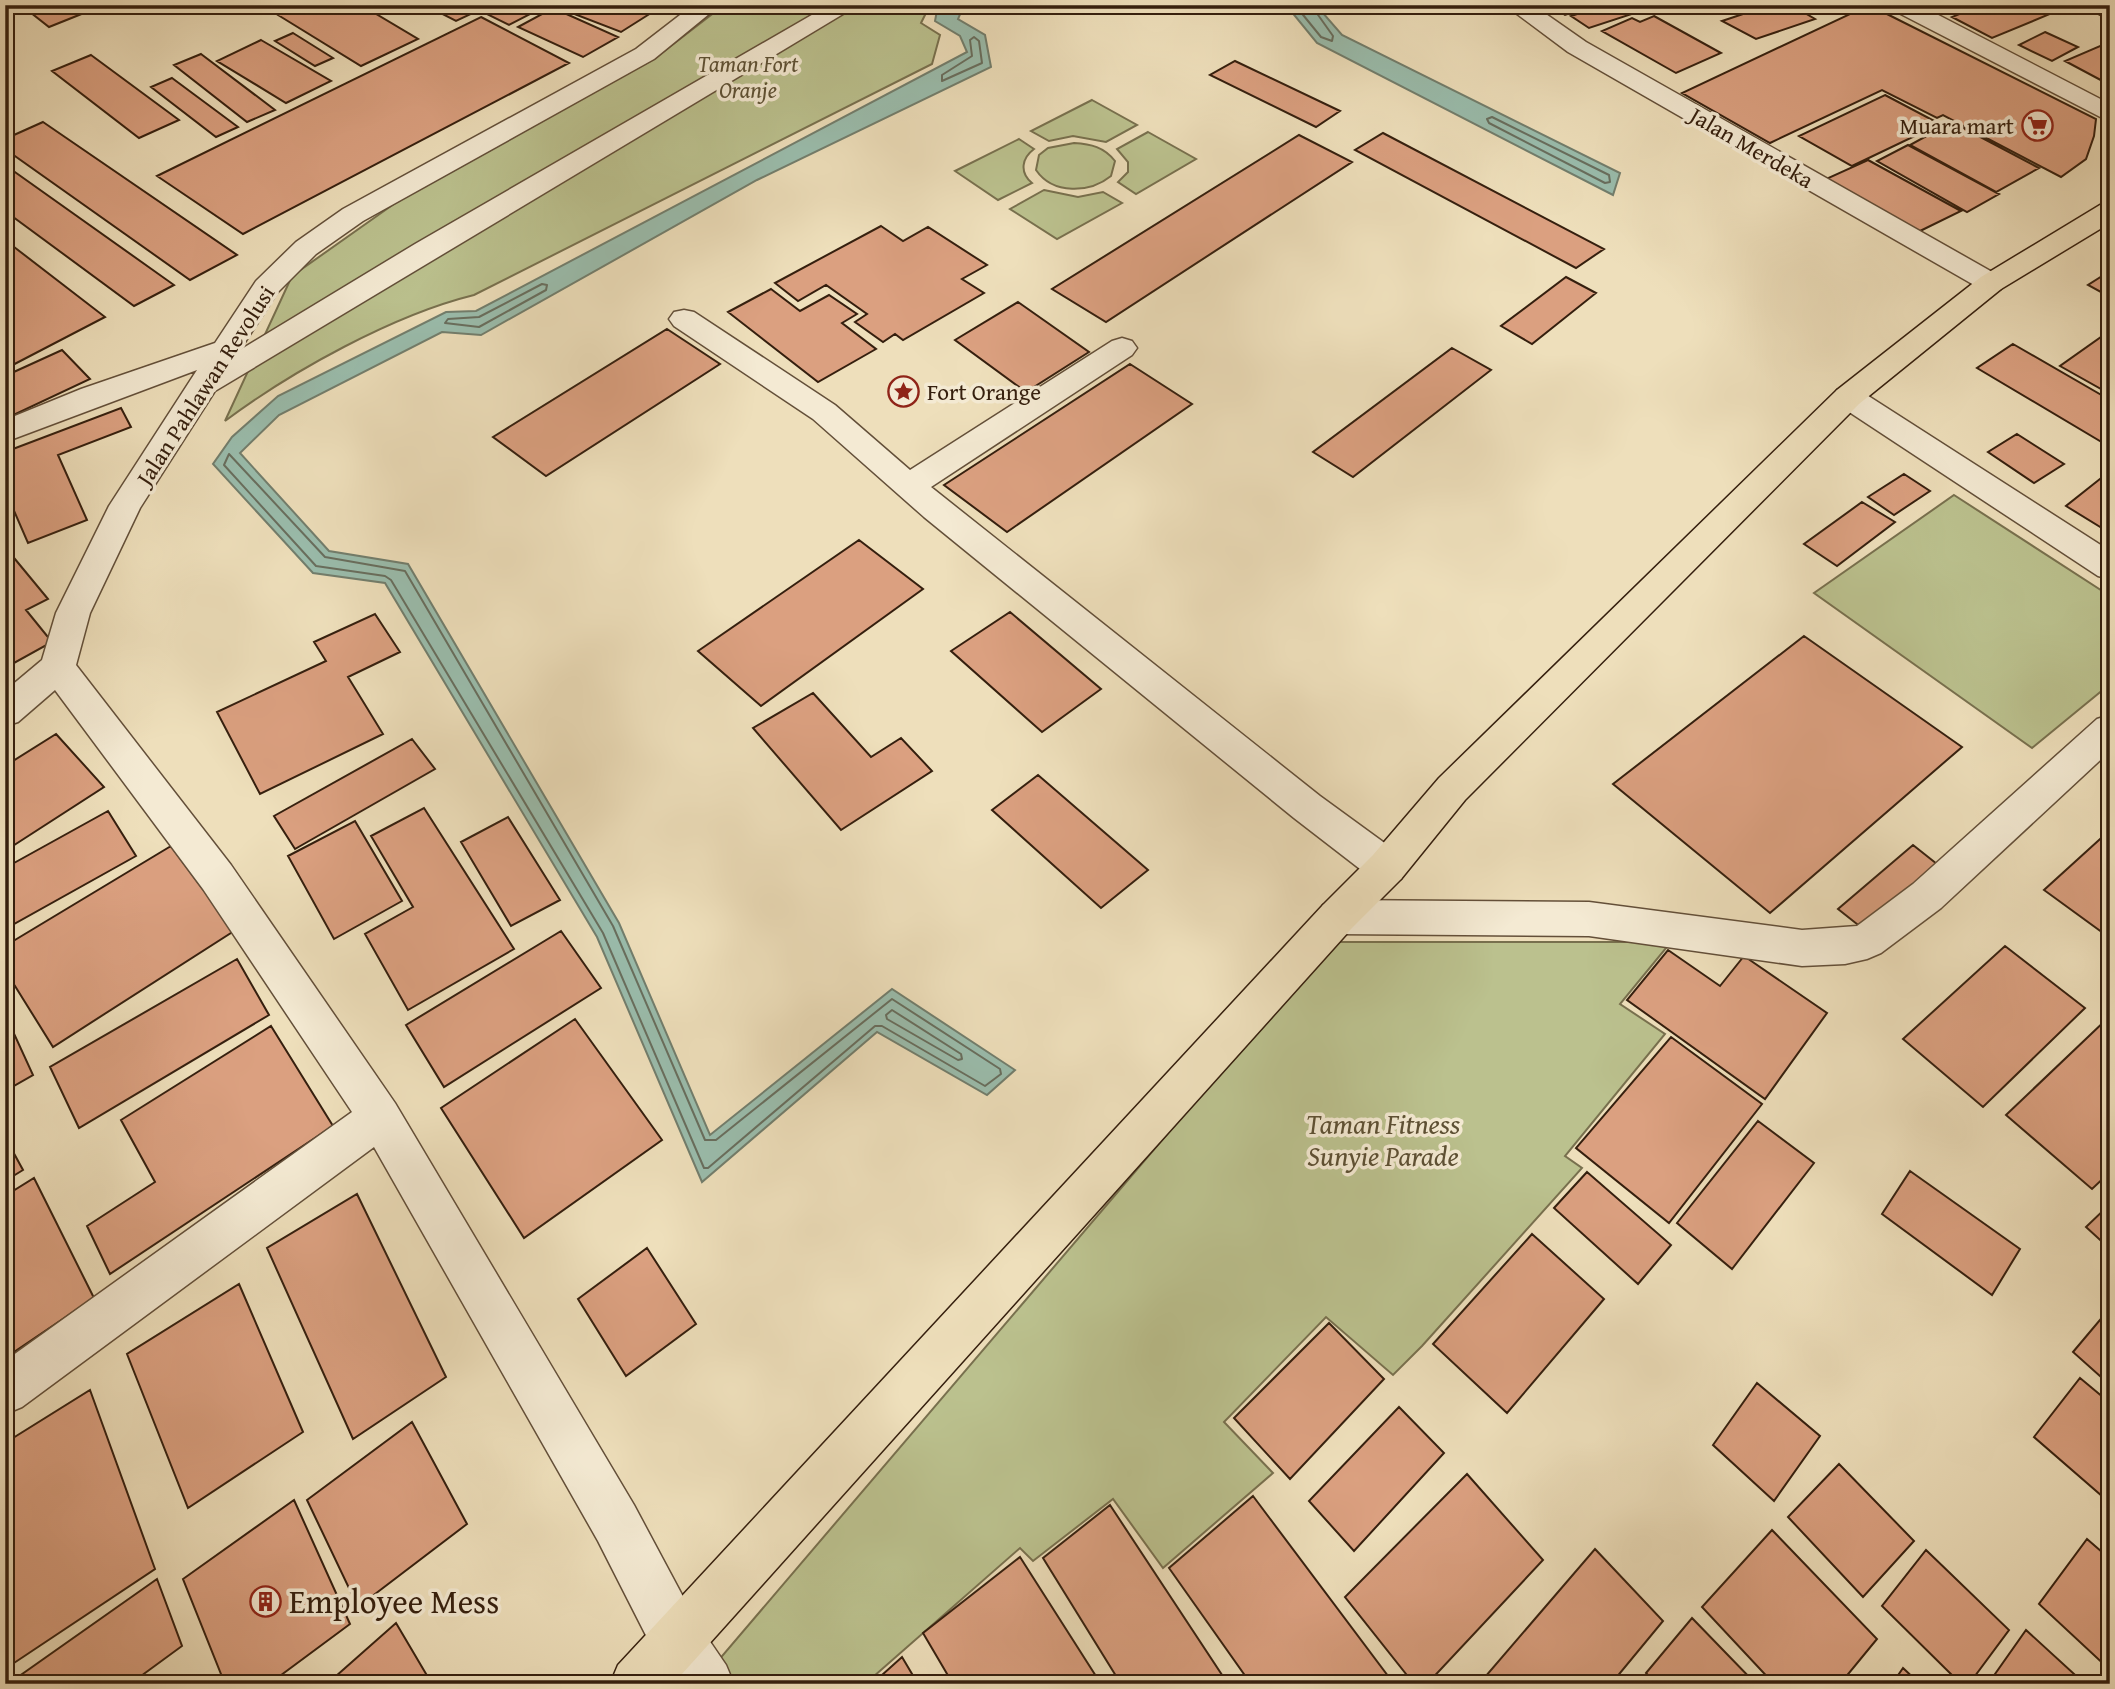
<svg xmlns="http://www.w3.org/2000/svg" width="2115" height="1689" font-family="'Gentium Book Plus',serif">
	<rect width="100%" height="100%" fill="#eedfbb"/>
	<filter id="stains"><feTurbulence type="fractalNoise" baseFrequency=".00286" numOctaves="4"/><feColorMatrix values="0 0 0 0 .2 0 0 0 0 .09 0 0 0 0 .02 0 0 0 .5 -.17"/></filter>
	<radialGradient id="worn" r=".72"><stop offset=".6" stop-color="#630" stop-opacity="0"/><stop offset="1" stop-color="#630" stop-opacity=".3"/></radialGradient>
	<path fill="#bbc18e" stroke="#78704e" stroke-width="2" d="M724 5H930L921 23 940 35 932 64 474 295C393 315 292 371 225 421L292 276 408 194 654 59Z
		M1092 100 1137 125 1106 142 1073 136 1049 141 1031 131Z
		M1148 132 1196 159 1136 194 1118 182 1128 172V162L1117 149Z
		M1019 139 1034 149C1022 158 1019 172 1032 183L998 200 955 171Z
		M1074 143C1091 144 1104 147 1115 161L1111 176C1090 193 1053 195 1036 170L1039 155 1048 148Z
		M1044 190 1078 197 1103 192 1122 203 1057 239 1010 209Z
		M1954 495 2110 596V684L2032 748 1814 593Z
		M1331 942H1671L1620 1004 1665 1034 1565 1156 1582 1168 1422 1346 1393 1375 1326 1317 1224 1422 1273 1473 1163 1568 1113 1499 1033 1561 1020 1548 865 1684H720L711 1669Z"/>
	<path fill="#9abdad" stroke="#727e6d" stroke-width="2" d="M938 5H964L958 19 985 35 991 67 757 180 481 335 442 332 279 415 240 453 329 551 408 564 619 923 710 1135 892 989 1015 1070 987 1095 877 1032 702 1182 597 937 385 583 313 573 213 464 232 437 278 396 446 312 476 311 967 52 960 36 935 21Z
		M1286 5H1316L1342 35 1620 173 1613 195 1317 43Z"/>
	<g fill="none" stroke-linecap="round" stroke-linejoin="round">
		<path stroke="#686e5e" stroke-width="2" d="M1295 5 1321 37 1332 41 1333 36 1311 5
			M974 37 979 41 982 63 942 81V75L972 56 970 40Z
			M1492 117 1609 175 1610 182 1605 183 1489 123 1487 119Z
			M542 284 547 285 546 290 479 327 445 323 448 319 479 317Z
			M229 454 325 557 405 571 613 926 705 1140H716L892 999 1000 1069 1001 1074 985 1086 882 1026H875L708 1168H704L603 933 391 580 385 576 316 566 224 465Z
			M892 1010 961 1054 962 1059 958 1060 887 1019 886 1015Z"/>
	</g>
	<path fill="#dba080" stroke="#351f0e" stroke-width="2" d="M21 5H104L49 27Z
		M301 5H361L418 39 361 66 278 15Z
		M425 5H534L540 9 509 25 479 10 456 21Z
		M551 5H630L651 13 621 32Z
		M1430 5H1463L1442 13Z
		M1550 5H1594L1565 15Z
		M1605 5H1632L1641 11 1589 28 1571 16Z
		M1643 5H1673L1652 14 1638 7Z
		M1770 5H1791L1815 19 1756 39 1722 21Z
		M1869 5 2096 119 2094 136 2086 159 2061 177 1943 115 1937 118 1882 90 1770 143 1682 93Z
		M1925 5H1968L1940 14Z
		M1981 5H2045L2057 11 1992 38 1952 17Z
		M2101 5H2110V20L2090 10Z
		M553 8 618 37 583 57 518 27Z
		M1654 16 1721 53 1676 73 1602 31 1632 18 1640 22Z
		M481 17 569 63 243 234 157 176Z
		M2045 32 2078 47 2052 61 2019 45Z
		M293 33 333 58 315 66 275 41Z
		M261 40 331 81 286 103 217 61Z
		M2100 46 2110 51V85L2065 61Z
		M201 54 275 110 247 122 174 65Z
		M91 55 179 120 139 138 52 71Z
		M1235 61 1340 111 1316 127 1210 75Z
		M172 78 238 127 216 137 151 87Z
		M1885 95 1940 124 1852 166 1799 136Z
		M43 122 237 255 190 280 5 149V139Z
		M1952 122 2039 168 1996 192 1910 145Z
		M1383 133 1604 249 1576 268 1355 150Z
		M1299 135 1352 162 1106 322 1052 289Z
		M1908 145 1999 194 1967 212 1877 161Z
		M1868 160 1961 211 1918 232 1826 179Z
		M5 165 174 285 134 306 5 211Z
		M881 226 903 241 928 227 987 265 962 279 984 293 903 340 895 334 883 342 855 322 867 314 826 285 798 301 775 283Z
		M5 240 105 317 5 369Z
		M2110 271V297L2088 285Z
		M1566 277 1596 293 1532 344 1501 326Z
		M771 289 800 311 829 295 857 314 842 323 876 349 818 382 728 312Z
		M1018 302 1089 352 1026 392 955 340Z
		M667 329 720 364 546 476 493 437Z
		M2101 337 2110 342V394L2060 366Z
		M2013 344 2110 400V447L1977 368Z
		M1452 348 1491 370 1353 477 1313 452Z
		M62 350 90 379 5 419V376Z
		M1130 364 1192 404 1007 532 944 485Z
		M121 408 131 427 58 455 87 520 28 543 5 490V452Z
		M2017 434 2064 464 2034 483 1988 452Z
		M2110 471V533L2066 506Z
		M1904 474 1930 491 1894 515 1868 497Z
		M1862 502 1895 522 1837 566 1804 544Z
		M859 540 923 589 761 706 698 651Z
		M5 547 48 599 26 610 52 642 5 668Z
		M1010 612 1101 689 1042 732 951 651Z
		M375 614 400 652 348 677 383 734 260 794 217 712 326 661 314 642Z
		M1804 636 1962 747 1770 913 1613 784Z
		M813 693 871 757 901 738 932 771 841 830 753 728Z
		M56 734 104 787 5 851V766Z
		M412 739 435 769 295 849 274 816Z
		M1038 775 1148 870 1101 908 992 810Z
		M424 808 514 949 408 1010 365 934 413 907 371 836Z
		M108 811 136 856 5 929V868Z
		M508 817 560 900 511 926 461 842Z
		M355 821 402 901 334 939 288 856Z
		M2110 830V938L2044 890Z
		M1913 845 1942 868 1867 932 1838 909Z
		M171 846 234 931 53 1047 5 970V946Z
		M561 931 601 988 444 1087 406 1025Z
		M2005 946 2085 1008 1983 1107 1903 1039Z
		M1668 950 1720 986 1744 956 1827 1013 1765 1099 1627 1000Z
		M237 959 269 1015 79 1128 50 1067Z
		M5 1014 33 1075 5 1091Z
		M2110 1016V1172L2092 1189 2006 1115Z
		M575 1019 662 1140 524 1238 441 1108Z
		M271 1026 333 1126 110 1274 87 1226 155 1182 121 1120Z
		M1671 1037 1762 1104 1669 1223 1576 1148Z
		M1758 1121 1814 1163 1732 1269 1677 1223Z
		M5 1137 23 1170 5 1181Z
		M1910 1171 2020 1249 1992 1295 1882 1214Z
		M1587 1172 1671 1245 1638 1284 1554 1208Z
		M34 1178 94 1298 5 1358V1196Z
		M357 1194 446 1377 353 1439 267 1248Z
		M2110 1204V1249L2086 1227Z
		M1532 1234 1604 1299 1507 1413 1433 1344Z
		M647 1248 696 1324 626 1376 578 1299Z
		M239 1284 303 1432 188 1508 127 1354Z
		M2110 1308V1385L2073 1352Z
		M1329 1323 1384 1379 1290 1479 1234 1418Z
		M2080 1378 2110 1403V1503L2034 1437Z
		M1757 1383 1820 1436 1774 1501 1713 1445Z
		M90 1390 155 1569 5 1669V1443Z
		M1399 1407 1444 1453 1354 1551 1309 1501Z
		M412 1422 467 1524 358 1607 307 1500Z
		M1839 1464 1914 1541 1863 1597 1788 1517Z
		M1467 1474 1543 1560 1427 1684H1414L1345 1597Z
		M1253 1496 1394 1684H1251L1169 1568Z
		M294 1500 350 1624 269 1684H225L183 1579Z
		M1110 1505 1228 1684H1121L1043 1558Z
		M1772 1530 1877 1639 1840 1684H1774L1702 1607Z
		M2087 1539 2110 1559V1670L2039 1604Z
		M1595 1549 1663 1621 1611 1684H1479Z
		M1926 1550 2009 1630 1969 1684H1961L1882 1606Z
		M1020 1557 1101 1684H953L923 1633Z
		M157 1579 182 1646 130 1684H8Z
		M1692 1618 1756 1684H1656L1646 1673Z
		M396 1623 432 1684H327Z
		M2026 1630 2085 1684H1988Z
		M902 1657 918 1684H872Z
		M1903 1668 1920 1684H1892Z"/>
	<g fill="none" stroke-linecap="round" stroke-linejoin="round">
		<defs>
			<path id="minor" d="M693 5H720L654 59 363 221 316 254 277 293 240 350 415 244 829 5H858L215 391 140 508 90 613 76 665 231 865 395 1103 634 1505 696 1621 726 1665 734 1684H675L658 1659 598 1541 374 1147 22 1407 5 1414V1361L352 1112 203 889 55 690 18 722 5 726V691L42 660 56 613 109 506 197 370 5 442V420L81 389 215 343 256 281 296 242 343 209 636 49Z
				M1505 5H1533L1586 42 2001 277 2005 283 2001 289 1991 292 1981 289 1568 52Z
				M1889 5H1919L2110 104V122L1893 10Z
				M684 310 694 312 835 405 910 470 1112 341 1122 338 1132 341 1137 348 1132 355 931 487 1320 796 1401 855 1406 867 1401 879 1387 883 1373 879 1294 818 924 517 813 419 674 326 669 319 674 312Z
				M1848 387 1859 390 2110 551V579L2098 576 1837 404 1833 397 1837 390Z
				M2110 715V751L1941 908 1881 953 1867 959 1845 964 1802 966 1589 936 1337 934 1323 929 1317 917 1323 905 1337 900 1589 902 1802 930 1857 926 1913 884 2097 719Z"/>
			<path id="highway" d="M2110 203V223L2001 289 1859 404 1465 800 1401 879 1351 929 673 1684H610L618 1665 1323 905 1373 855 1439 778 1837 390 1981 277 2100 205Z"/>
		</defs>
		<use href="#minor" stroke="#634f39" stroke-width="3"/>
		<use href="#highway" stroke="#351f0e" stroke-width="3"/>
		<use href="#minor" fill="#f4ead3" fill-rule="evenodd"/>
		<use href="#highway" fill="#eedfbb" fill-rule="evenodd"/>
	</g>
	<defs>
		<symbol id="supermarket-ring" viewBox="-11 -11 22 22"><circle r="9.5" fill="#f4ead3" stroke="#8f2418" stroke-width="1.5"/><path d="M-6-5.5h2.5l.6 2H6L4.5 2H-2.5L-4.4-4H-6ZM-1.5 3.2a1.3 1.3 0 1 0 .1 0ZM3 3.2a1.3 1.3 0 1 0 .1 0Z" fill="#8f2418"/></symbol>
		<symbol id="sight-ring" viewBox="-11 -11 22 22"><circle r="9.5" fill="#f4ead3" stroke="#8f2418" stroke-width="1.5"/><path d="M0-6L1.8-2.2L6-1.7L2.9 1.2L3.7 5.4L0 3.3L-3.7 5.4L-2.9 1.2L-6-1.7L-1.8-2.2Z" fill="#8f2418"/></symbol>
		<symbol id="building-ring" viewBox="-11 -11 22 22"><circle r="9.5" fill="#f4ead3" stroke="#8f2418" stroke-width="1.5"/><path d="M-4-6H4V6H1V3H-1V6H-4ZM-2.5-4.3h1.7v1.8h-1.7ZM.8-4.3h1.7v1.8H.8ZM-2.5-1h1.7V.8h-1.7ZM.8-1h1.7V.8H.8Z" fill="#8f2418"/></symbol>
	</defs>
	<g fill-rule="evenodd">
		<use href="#supermarket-ring" x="2020" y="108" width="35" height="35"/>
		<use href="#sight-ring" x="886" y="374" width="35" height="35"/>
		<use href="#building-ring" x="248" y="1584" width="35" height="35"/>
	</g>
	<g text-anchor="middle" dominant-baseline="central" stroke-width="7" stroke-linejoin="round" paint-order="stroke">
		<g font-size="23" font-style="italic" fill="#5d5034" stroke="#f4ead3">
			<text x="748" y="63">Taman Fort<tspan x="748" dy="26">Oranje</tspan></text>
		</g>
		<g font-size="23" fill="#351f0e" stroke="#f4ead3" text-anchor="end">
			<text x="2014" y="125">Muara mart</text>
			<text x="927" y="391" text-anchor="start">Fort Orange</text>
		</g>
		<g font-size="23" fill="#351f0e" stroke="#f4ead3">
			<text transform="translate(1752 147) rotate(30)">Jalan Merdeka</text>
			<text transform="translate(205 385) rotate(-57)">Jalan Pahlawan Revolusi</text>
		</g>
		<g font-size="28" font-style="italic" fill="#5d5034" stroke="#f4ead3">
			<text x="1383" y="1123">Taman Fitness<tspan x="1383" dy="32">Sunyie Parade</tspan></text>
		</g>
		<g font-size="33" fill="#351f0e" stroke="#f4ead3" text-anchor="start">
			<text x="289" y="1601">Employee Mess</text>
		</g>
	</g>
	<rect width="2115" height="1689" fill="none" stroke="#eedfbb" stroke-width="28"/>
	<rect x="7" y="7" width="2101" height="1675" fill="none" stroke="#351f0e" stroke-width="3.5"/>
	<rect x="14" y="14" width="2087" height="1661" fill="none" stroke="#351f0e" stroke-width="2"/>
	<rect width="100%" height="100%" filter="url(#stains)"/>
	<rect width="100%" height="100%" fill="url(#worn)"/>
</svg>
